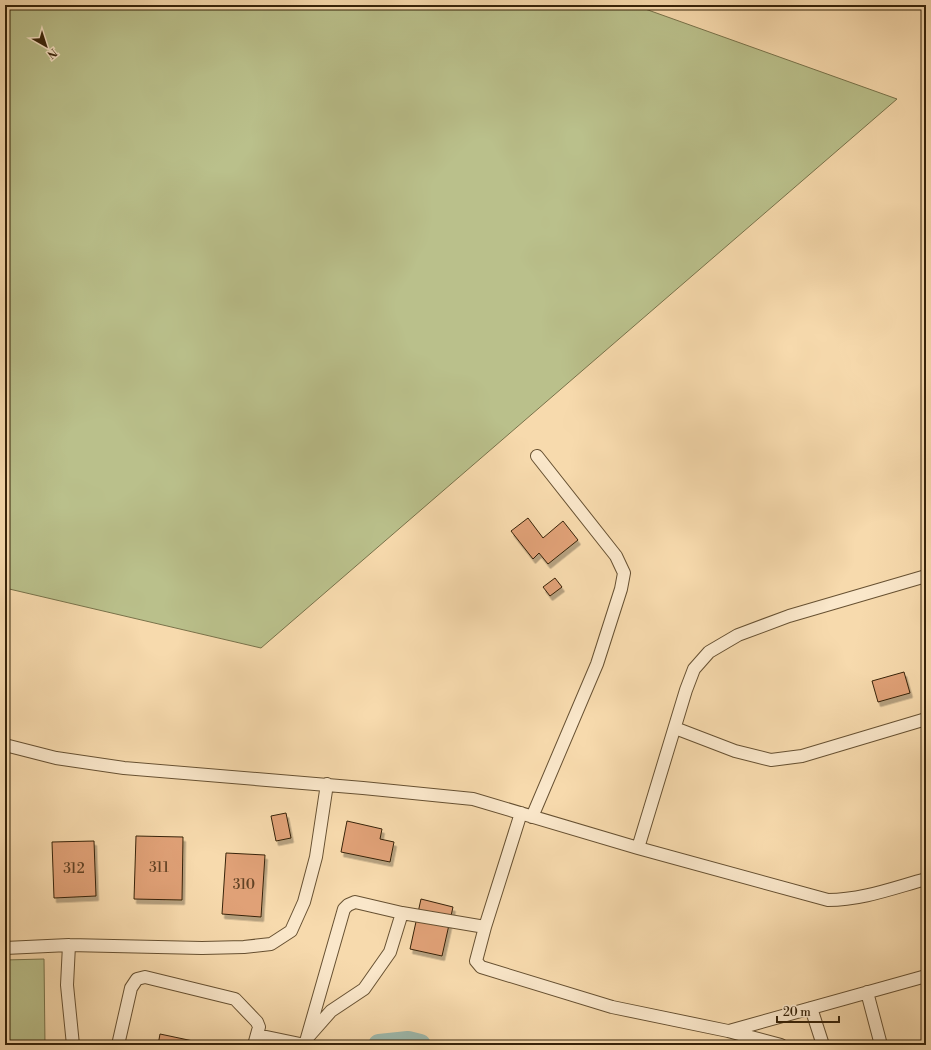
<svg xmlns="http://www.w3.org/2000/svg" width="931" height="1050" font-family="'Libre Bodoni',serif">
	<defs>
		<filter id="shadow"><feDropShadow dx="2.5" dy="4.5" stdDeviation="0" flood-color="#0004"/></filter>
	</defs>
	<rect width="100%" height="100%" fill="#f7daad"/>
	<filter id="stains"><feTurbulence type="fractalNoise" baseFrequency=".005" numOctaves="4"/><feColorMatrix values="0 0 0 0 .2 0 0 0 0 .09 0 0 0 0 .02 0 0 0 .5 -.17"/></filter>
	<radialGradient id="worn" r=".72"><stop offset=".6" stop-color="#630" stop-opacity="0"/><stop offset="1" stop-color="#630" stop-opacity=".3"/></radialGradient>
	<path fill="#bac08b" stroke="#78724a" d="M5 5H634L897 99 261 648 5 588Z
		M44 959 45 1045H5V960Z"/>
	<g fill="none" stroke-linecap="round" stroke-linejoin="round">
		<path stroke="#9dbaae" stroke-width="22" d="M379 1045 408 1042 420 1045"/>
	</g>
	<path fill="#e0a177" stroke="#372309" filter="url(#shadow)" d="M528 518 543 538 563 521 578 540 548 564 539 553 533 559 511 531Z
		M555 578 562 587 550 596 543 587Z
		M904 672 910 693 878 702 872 681Z
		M286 813 291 838 276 841 271 816Z
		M347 821 382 829 380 839 394 842 390 862 341 852Z
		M136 836 183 837 182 900 134 899Z
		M94 841 96 896 54 898 52 842Z
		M226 853 265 855 261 917 222 914Z
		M421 899 453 907 442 956 410 949Z
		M160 1034 212 1045H158Z"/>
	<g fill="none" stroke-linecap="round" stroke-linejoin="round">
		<defs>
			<path id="service" d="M675 728 735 751 771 760 802 756 926 719
				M5 745 56 758 124 768 363 788 473 799 638 848 828 900C862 900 893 888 926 879
				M521 813 485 927 476 961 481 967 612 1007 728 1031 781 1045
				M532 817 597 664 621 589 624 573 616 556 537 456
				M638 848 686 690 694 669 709 652 738 635 789 616 926 576
				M69 945 67 985 73 1045
				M5 948 69 945 202 948 244 947 271 944 291 931 304 902 316 857 327 784
				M867 992 881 1045
				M811 1008 823 1045
				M729 1031 926 976
				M257 1035 305 1045
				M309 1036 331 1011 364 989 390 952 402 913
				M118 1045 131 988 137 979 145 977 235 999 257 1022 259 1027 254 1045
				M305 1045 344 909 348 905 355 902 402 913 485 927"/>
		</defs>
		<use href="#service" stroke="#675132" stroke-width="14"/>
		<use href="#service" stroke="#fae7ca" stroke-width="12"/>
	</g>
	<g text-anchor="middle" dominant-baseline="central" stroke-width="4" stroke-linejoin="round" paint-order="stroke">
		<g font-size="14" fill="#614224">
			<text x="159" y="868">311</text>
			<text x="74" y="869">312</text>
			<text x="244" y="885">310</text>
		</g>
	</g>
	<rect width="931" height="1050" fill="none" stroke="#f7daad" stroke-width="20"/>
	<rect x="6" y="6" width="919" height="1038" fill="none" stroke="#372309" stroke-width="2"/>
	<rect x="10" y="10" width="911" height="1030" fill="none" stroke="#372309"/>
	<g transform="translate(46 46) rotate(141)" stroke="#fae7ca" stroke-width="3" paint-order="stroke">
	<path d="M0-3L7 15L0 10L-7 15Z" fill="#372309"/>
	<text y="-6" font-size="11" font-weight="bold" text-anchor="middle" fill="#372309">N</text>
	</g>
	<path d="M777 1016v6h62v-6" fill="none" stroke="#372309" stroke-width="2"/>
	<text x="783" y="1016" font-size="12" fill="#372309" stroke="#fae7ca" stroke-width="3" paint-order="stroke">20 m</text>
	<rect width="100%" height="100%" filter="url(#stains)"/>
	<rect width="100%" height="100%" fill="url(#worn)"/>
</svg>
